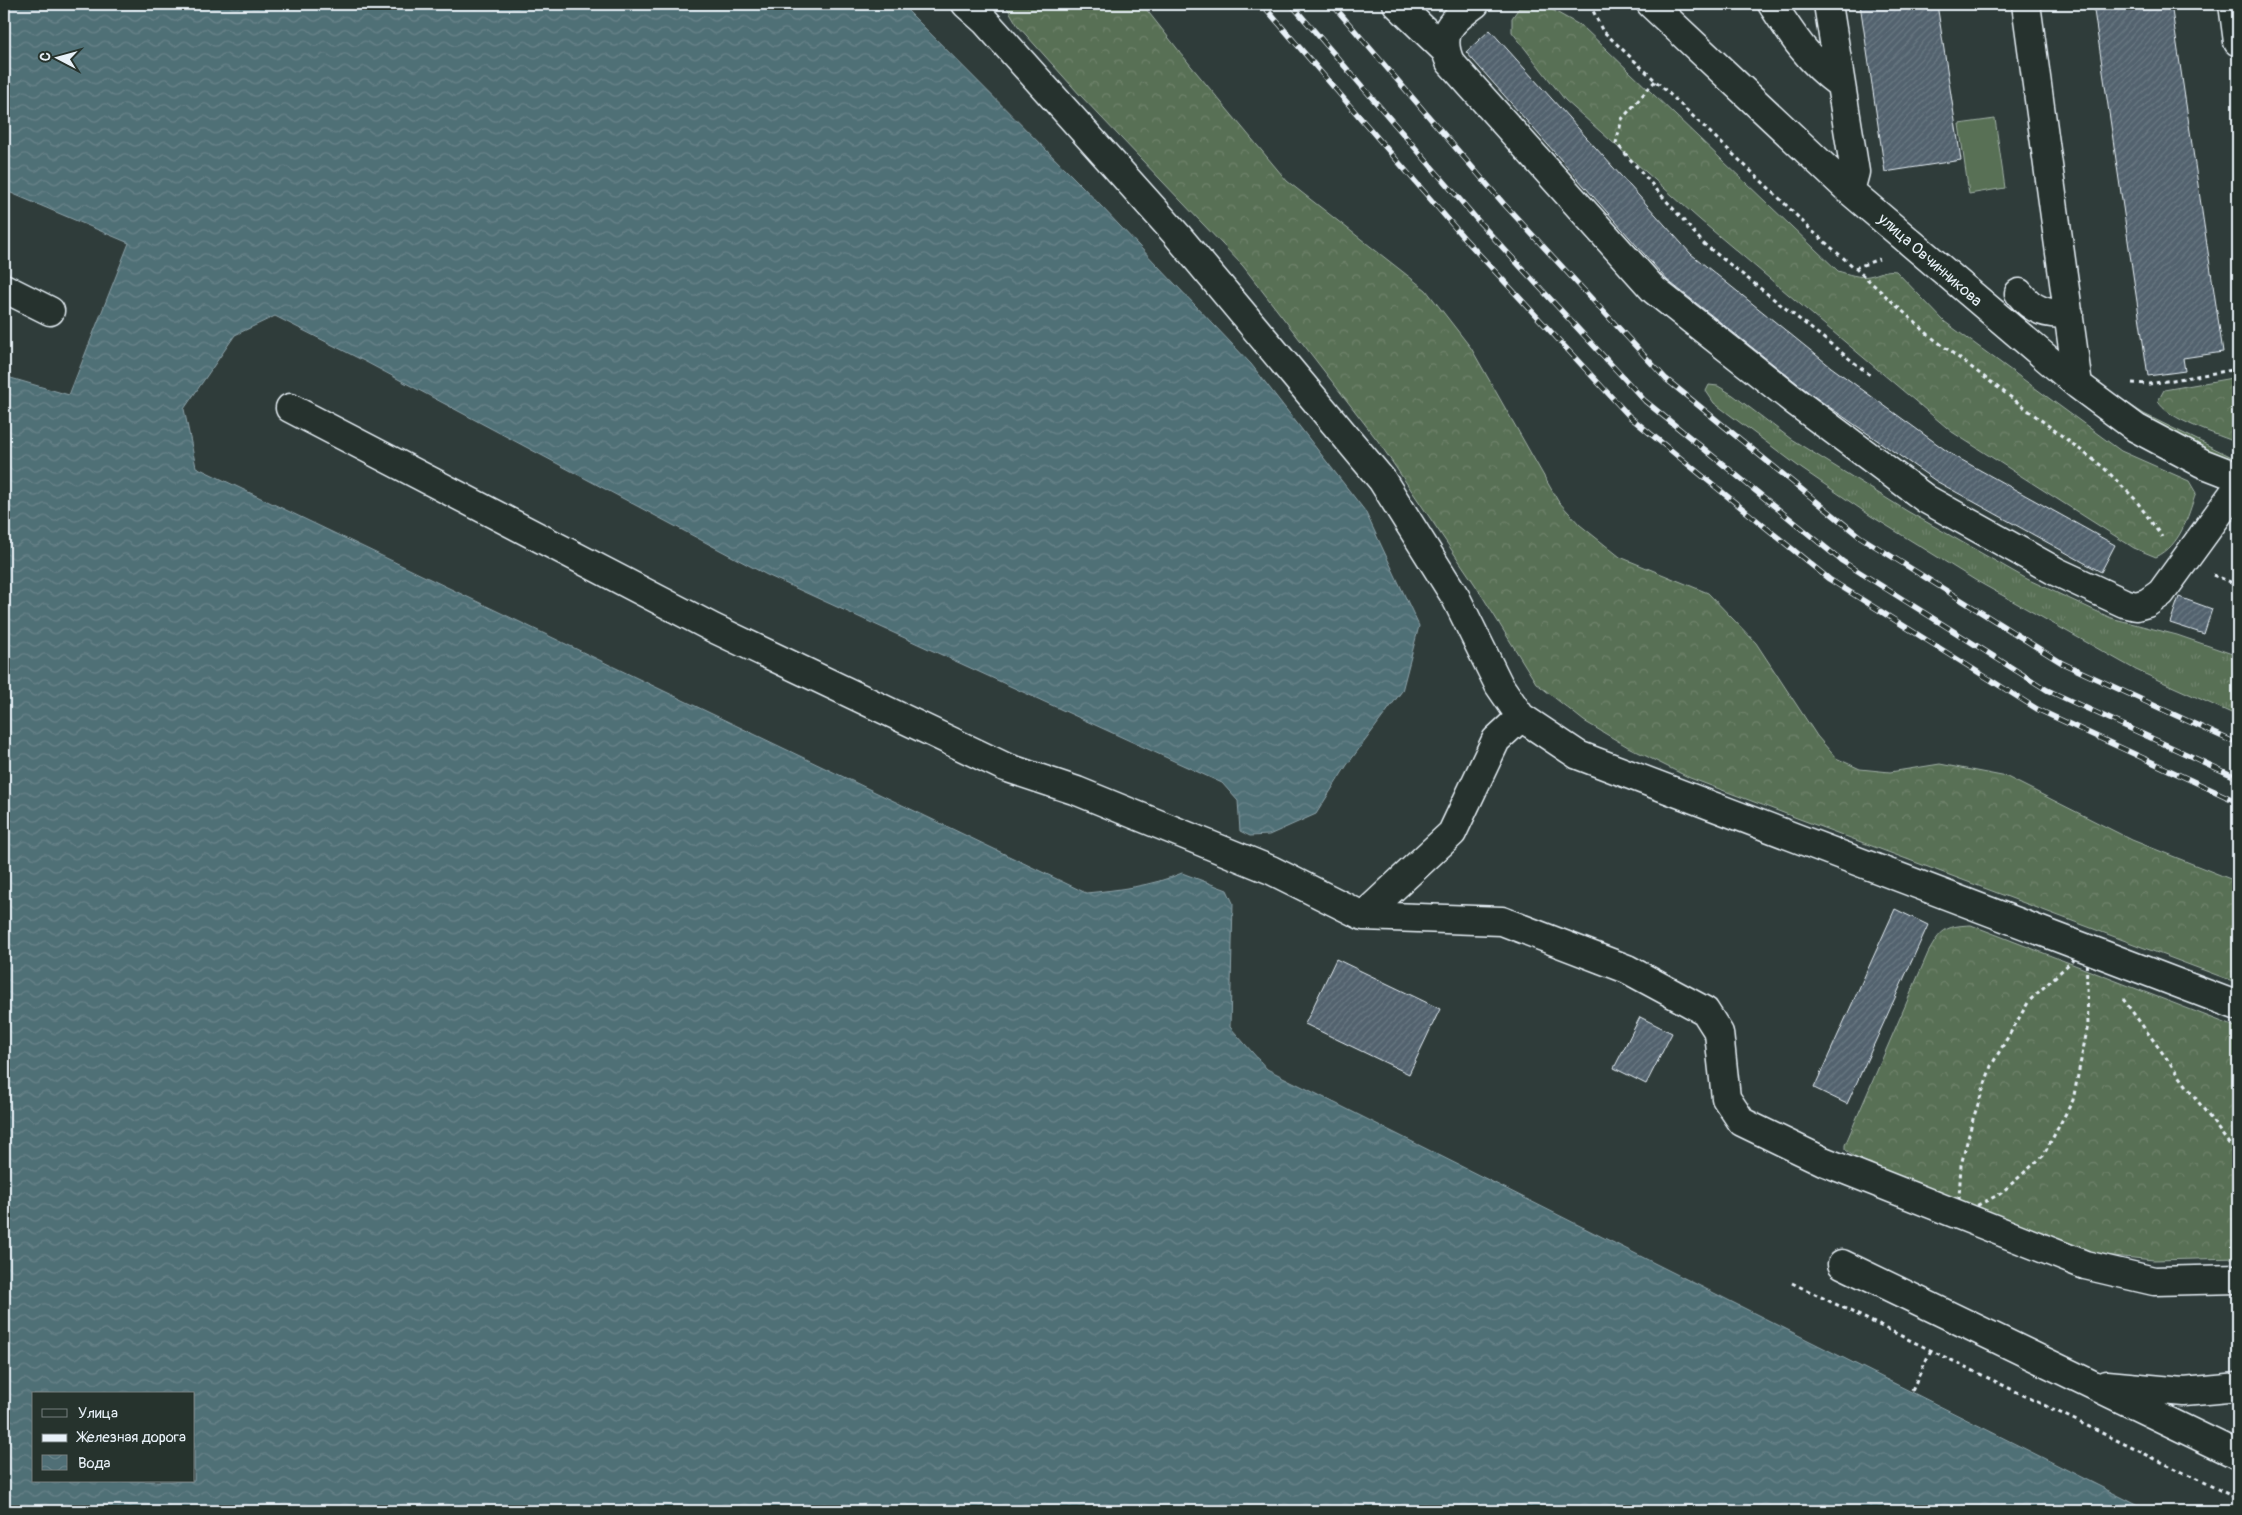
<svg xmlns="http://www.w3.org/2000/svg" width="2242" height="1515" font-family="Pangolin,sans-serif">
	<defs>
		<pattern id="grass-tufts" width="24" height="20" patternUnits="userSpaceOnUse" patternTransform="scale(1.25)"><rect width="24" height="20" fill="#586f54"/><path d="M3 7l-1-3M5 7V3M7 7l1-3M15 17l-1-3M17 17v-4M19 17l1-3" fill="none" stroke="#70846d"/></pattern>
		<pattern id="forest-crowns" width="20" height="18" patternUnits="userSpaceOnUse" patternTransform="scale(1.25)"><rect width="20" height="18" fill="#586f54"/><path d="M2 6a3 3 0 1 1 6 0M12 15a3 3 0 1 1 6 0" fill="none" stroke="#70846d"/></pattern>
		<pattern id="water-waves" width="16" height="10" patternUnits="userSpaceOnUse" patternTransform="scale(1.25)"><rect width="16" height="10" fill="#506f76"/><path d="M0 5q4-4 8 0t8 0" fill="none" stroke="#69848a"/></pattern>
		<pattern id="building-hatch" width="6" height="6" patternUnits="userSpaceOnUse" patternTransform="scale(1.25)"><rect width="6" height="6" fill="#52626e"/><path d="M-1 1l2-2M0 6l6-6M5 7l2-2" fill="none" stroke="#6b7983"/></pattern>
	</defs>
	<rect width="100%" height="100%" fill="#2f3c3a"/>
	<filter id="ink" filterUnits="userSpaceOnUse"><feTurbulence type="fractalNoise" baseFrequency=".02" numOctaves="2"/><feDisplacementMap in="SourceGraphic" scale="10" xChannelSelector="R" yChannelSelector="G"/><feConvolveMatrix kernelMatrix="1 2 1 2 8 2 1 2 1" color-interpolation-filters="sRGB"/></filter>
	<g filter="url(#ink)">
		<path fill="url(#grass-tufts)" stroke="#a0b0a6" d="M1709 385 1718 386 1733 395 1791 439 1907 511 2027 579 2111 618 2177 635 2238 656V716L2136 670 1975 580 1871 516 1802 469 1714 403 1706 391Z"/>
		<path fill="url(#forest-crowns)" stroke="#a0b0a6" d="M1005 4H1142L1191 66 1287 181 1426 290 1471 348 1558 501 1580 525 1620 557 1708 593 1756 643 1817 736 1836 758 1860 769 1890 772 1940 764 2007 777 2132 840 2238 882V983L1690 778 1628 747 1584 721 1536 683 1476 586 1378 441 1243 266 1080 95 1018 26Z
			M1547 7 1583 27 1838 271C1848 274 1859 278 1869 276 1880 274 1885 269 1896 271L1945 322 2121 451 2189 481 2196 493C2187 518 2181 545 2156 557L2134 548 1952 432 1700 220 1565 100 1512 32V18L1519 8Z
			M2088 377 2144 414 2238 460V470L2205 456 2083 378Z
			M2238 377V443C2219 435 2166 419 2158 401L2164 390Z
			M1971 925 2238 1028V1258L2154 1260 2093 1254 1872 1165 1855 1158 1845 1149V1145L1928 953C1941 930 1944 926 1971 925Z"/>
		<path fill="#586f54" stroke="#a0b0a6" d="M1995 119 2005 188 1969 194 1959 124Z"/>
		<path fill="url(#water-waves)" stroke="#8da3aa" fill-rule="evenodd" d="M4 4H901L1082 186 1251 364 1365 511 1419 626 1402 691 1347 765 1316 814 1269 835 1250 836 1240 831 1238 801 1222 783 767 575 366 362 275 316 235 335 184 409 196 467 1086 893C1117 890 1152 886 1182 873L1227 890 1233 903 1230 1027 1267 1069 2149 1511H4V376L69 395 129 243 4 190ZM34 1394H194V1481H34Z"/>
		<path fill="url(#building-hatch)" stroke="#e8f1f8" d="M1860 4H1937L1961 160 1885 172Z
			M2093 4H2171L2223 352 2183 358 2185 371 2148 376Z
			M1490 30 1691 254 1831 367 1951 454 2115 545 2101 572 1936 481 1812 395 1667 280 1466 52Z
			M2179 597 2212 609 2204 634 2170 623Z
			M1895 909 1928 925 1847 1104 1814 1088Z
			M1336 959 1440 1009 1409 1074 1305 1024Z
			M1640 1017 1672 1033 1646 1084 1614 1068Z"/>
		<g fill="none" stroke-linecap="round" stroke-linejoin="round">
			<defs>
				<path id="minor" d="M966 4 985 21 1177 235 1382 480 1456 598 1499 685 1521 717 1578 755 2238 1006
					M1397 4 1445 50
					M1475 4C1452 21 1437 32 1450 62L1654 290 1796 402 1926 499 2057 572 2124 603 2136 606 2147 603 2161 593 2238 487
					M1651 4 1850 191 2078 385 2136 428 2202 463 2238 477
					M1772 4C1791 34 1810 63 1840 84
					M1828 4 1855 172 1850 191
					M2026 4 2078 385
					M2233 4 2238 42
					M4 288 50 311
					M2019 293C2034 312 2047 314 2069 314
					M290 408 713 628 1005 767 1077 791 1271 870 1363 916 1502 921 1627 969 1705 1011 1719 1033 1726 1098 1742 1122 1823 1161 2085 1265 2154 1281 2238 1279
					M1363 916 1452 833 1496 740 1521 717
					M1842 1264 2238 1455
					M2107 1385 2184 1392 2238 1387"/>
			</defs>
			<use href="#minor" stroke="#e8f1f8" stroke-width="31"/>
			<path stroke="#e8f1f8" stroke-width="3" stroke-dasharray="4 4" stroke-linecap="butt" d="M1590 4 1602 30 1774 193 1811 230 1855 268 1879 259
				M1655 81 1622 119 1616 143 1704 244 1870 375
				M1855 268 1930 336 2103 467 2135 499 2162 537
				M2132 383 2149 384 2238 369
				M2213 575 2238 585
				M2237 630 2238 628
				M2086 948 2088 1025 2073 1100 2043 1156 2000 1194 1958 1215 1961 1165 1973 1119 1991 1066 2029 1001Z
				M2123 999 2238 1156
				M1792 1283 2238 1499
				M1912 1390 1931 1350"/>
			<use href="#minor" stroke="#26332d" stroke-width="28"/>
			<defs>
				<path id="rail" d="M1262 4 1464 238 1630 417 1829 579 2037 709 2238 802
					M1291 4 1480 223 1645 401 1842 561 2047 690 2238 778
					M1332 4 1503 203 1666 379 1859 536 2062 663 2238 744"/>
			</defs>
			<use href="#rail" stroke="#e8f1f8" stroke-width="5.5"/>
			<use href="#rail" stroke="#26332d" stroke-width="4" stroke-dasharray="11" stroke-linecap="butt"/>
		</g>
	</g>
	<g text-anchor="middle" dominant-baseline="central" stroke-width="4" stroke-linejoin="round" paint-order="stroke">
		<g font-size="16" fill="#e8f1f8" stroke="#26332d">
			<text transform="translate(1930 260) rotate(41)">улица Овчинникова</text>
		</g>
	</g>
	<rect width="2242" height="1515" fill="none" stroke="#26332d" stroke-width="20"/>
	<rect x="10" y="10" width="2222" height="1495" fill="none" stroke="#e8f1f8" stroke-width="2" filter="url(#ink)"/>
	<rect x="32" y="1392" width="162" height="90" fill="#26332d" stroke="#747f7e"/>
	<rect x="42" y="1409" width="25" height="8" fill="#26332d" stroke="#747f7e"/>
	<text x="78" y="1418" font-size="15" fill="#e8f1f8">Улица</text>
	<rect x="42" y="1434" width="25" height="8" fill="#e8f1f8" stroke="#747f7e"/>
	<text x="78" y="1442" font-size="15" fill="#e8f1f8">Железная дорога</text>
	<rect x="42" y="1455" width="25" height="15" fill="url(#water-waves)" stroke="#747f7e"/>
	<text x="78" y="1468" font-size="15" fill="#e8f1f8">Вода</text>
	<g transform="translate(58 58) rotate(276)" stroke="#26332d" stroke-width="4" paint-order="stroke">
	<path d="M0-4L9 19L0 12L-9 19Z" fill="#e8f1f8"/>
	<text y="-8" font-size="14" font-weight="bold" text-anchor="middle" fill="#e8f1f8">С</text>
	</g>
</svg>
